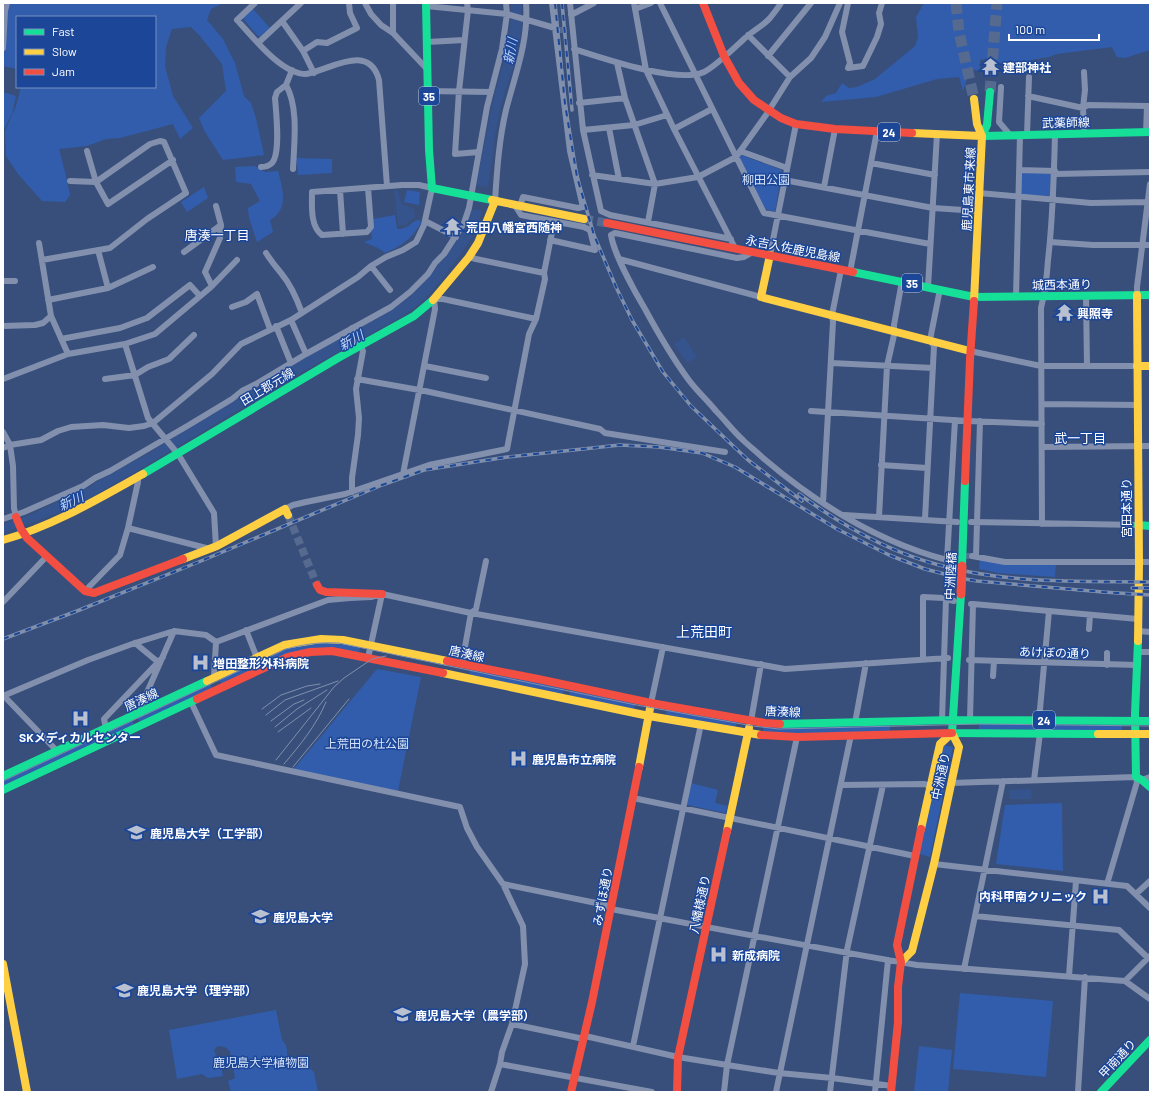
<svg xmlns="http://www.w3.org/2000/svg" width="1153" height="1095" font-family="Barlow,'Noto Sans JP',sans-serif">
	<rect width="100%" height="100%" fill="#384f7b"/>
	<path fill="#315dac" d="M10 3H223L211 9 207 20 223 39 235 63 244 96 251 103 256 118 264 155 223 160 205 132 199 118 226 91 222 64 200 36 191 27 172 29 166 47 165 66 173 96 193 128 180 139 173 124 120 138 106 139 87 146 59 149 65 172 70 195 65 202 42 201 18 174 6 156 5 131 16 106 21 87H155V17H17V69L3 66C3 58 5 51 5 44 7 30 6 16 10 3Z
		M924 3H1150V50L1125 58 1117 57 1112 47 1057 54 1049 57 1031 60 1029 66 1019 68 997 62 990 58 980 60V71L975 70H970L963 91 959 77 937 79 876 97 821 102 826 96 836 93 842 83 849 88 857 87 875 79 915 46 918 37 916 17Z
		M253 9 270 28 260 36H258L244 20V17Z
		M3 92 16 96 12 114 3 131Z
		M741 155 782 170 775 212 765 209 739 159Z
		M296 158 332 159V173L298 175Z
		M255 166 265 172 278 171C283 190 289 209 270 220L273 232 257 242 249 218 248 208 260 201 251 184 236 182 235 167Z
		M1022 172 1051 174 1050 196 1020 195Z
		M204 187 208 198 187 212 181 202Z
		M407 190 420 192 419 205 404 202Z
		M395 215 397 229C399 229 402 229 404 228 411 227 411 220 420 220L421 223C411 239 403 245 385 253 380 248 371 245 364 242L372 239 371 232 374 228 373 219Z
		M980 558 1056 564 1055 577 998 573 979 569Z
		M321 641 338 642 360 647 359 653C341 649 325 646 307 649L222 685 219 679 285 649Z
		M377 669 421 677 398 791 293 770Z
		M471 669 564 688 563 695 469 675Z
		M210 683 212 689 140 723 137 717Z
		M570 690 636 703 634 709 569 696Z
		M667 709 737 722 735 728 666 715Z
		M132 720 135 726 3 787V780Z
		M979 723 1122 725V731L979 729Z
		M890 725V732L787 734 763 733V726Z
		M941 745 953 747 930 857 917 853Z
		M691 783 718 790 715 803 728 806 725 813 688 805 686 803Z
		M1062 803 1063 871 996 864 1005 805Z
		M960 993 1053 1001 1046 1077 953 1069Z
		M276 1010 282 1040 286 1045 290 1070 308 1067 314 1072 318 1092H231L228 1081 235 1078 230 1051 225 1047 218 1046 214 1050 217 1058 220 1060 223 1076 208 1078 202 1074 177 1079 169 1030Z
		M919 1046 952 1050 948 1092H914Z"/>
	<path fill="#35538d" d="M511 3H521C526 40 509 75 500 110 492 144 492 181 481 215 474 236 465 249 451 267 445 275 439 283 432 291 423 302 411 310 399 318L288 380 154 461 86 500 56 514 3 533V524L25 517 91 486 96 482 149 453 323 347 382 316 410 297 422 284 447 255 459 238 467 223 476 185 492 105 507 49 511 21Z
		M398 190 402 204 414 209 415 217 405 225H398L394 191Z
		M684 337 697 357 687 363 674 344Z
		M1031 789 1032 799H1010V790Z"/>
	<path fill="#384f7b" d="M476 185 488 188 483 211 471 209Z"/>
	<g fill="none" stroke-linecap="round" stroke-linejoin="round">
		<path stroke="#56698f" stroke-width="6" stroke-dasharray="6 3" stroke-linecap="butt" d="M557 30H567
			M956 556H972"/>
		<path stroke="#56698f" stroke-width="8" stroke-dasharray="8 4" stroke-linecap="butt" d="M288 515 317 585"/>
		<path stroke="#56698f" stroke-width="9" stroke-dasharray="9 4.5" stroke-linecap="butt" d="M584 219 607 223"/>
		<path stroke="#56698f" stroke-width="11" stroke-dasharray="11 5.5" stroke-linecap="butt" d="M956 3 959 32 974 99
			M990 92 997 3"/>
		<path stroke="#8290ad" stroke-width="6" d="M255 3 237 20C253 37 281 74 306 74 330 70 369 42 379 80L387 186
			M365 3 371 14 381 25 393 33 427 69
			M393 3V33
			M467 3 468 10 459 91 455 154 479 152
			M570 3 583 130 601 211 610 215 731 239
			M634 3 646 70 674 129 735 248
			M660 3 764 213 930 244
			M848 3 842 32 850 63 848 68 863 66 877 37 881 24 879 13 882 3
			M426 6 507 14 555 28 557 30
			M635 9 651 3
			M571 15 594 3
			M282 21 303 51 314 73
			M748 35 790 77
			M427 42 464 40
			M258 43 301 3
			M3 48 5 11 7 3
			M574 49C602 58 678 84 704 72 716 66 734 48 744 39 752 31 763 26 770 18 774 13 778 8 781 3
			M303 51 317 42 327 43 357 28 350 13 349 3
			M768 56 811 3
			M617 63 625 98 655 184 648 222
			M286 85C299 108 294 144 293 169
			M1001 87 999 122 1010 135
			M428 91 491 92
			M1028 96 1083 108 1085 90 1084 72
			M579 103 625 98
			M609 128 619 179
			M674 129 712 109
			M583 130 634 125 667 115
			M1084 133 1083 108 1088 105 1147 106
			M1146 133 1147 106H1150
			M1027 135 1029 77
			M87 151 96 182 108 204 173 160
			M740 151 787 168
			M871 163 935 175
			M261 167C265 167 269 166 272 163 281 153 276 112 275 98L277 92 286 85 292 70
			M1019 170 1055 171
			M1055 174 1150 172
			M592 175 655 184 698 177 736 157 766 115 790 77 811 58 825 37 840 3
			M784 180 933 208 978 211
			M824 187 835 129
			M340 190 343 234
			M979 193 1091 203 1150 202
			M495 201C497 170 499 140 506 110 515 75 529 40 526 3
			M514 204 521 215 584 227 590 230 595 250 550 240
			M520 206 523 197 578 208 583 207 570 151 552 3
			M425 221 456 237
			M1050 242 1093 245H1150
			M39 243 51 316 68 354
			M98 250 108 288
			M184 252 221 225
			M753 252 744 257 737 258 615 233 611 235C614 254 635 292 645 309 658 333 672 357 688 379 696 390 707 400 716 411 725 420 733 431 743 440 749 446 757 452 763 458 817 504 878 542 947 560L955 420
			M266 253C271 261 275 266 281 273 291 285 297 299 302 313
			M770 255 796 124
			M469 257 476 259 544 273
			M619 259 761 297
			M42 260 110 248 147 219 186 193 164 142 160 141 150 144 96 182 70 181
			M371 266 390 290
			M850 272 877 131
			M3 281H15
			M212 286 205 272 220 238 221 225 216 206
			M928 287 937 134
			M1137 295V287L1150 184
			M1086 296 1087 366
			M1016 297 1020 135
			M48 300 108 288 153 267
			M232 307 246 302 257 294 270 329
			M291 320 306 354
			M3 326 35 325 43 323 51 316
			M276 326 291 363
			M61 339 120 328 147 318 190 285 200 296
			M125 344 148 418 178 454 214 513 216 546
			M970 351 1041 366H1137
			M831 363 933 368
			M425 366 486 378
			M3 379 68 354 125 344 155 334 211 287 237 260
			M105 379 135 375 148 367 169 359 194 335
			M357 379 425 391 600 429 605 433 725 452
			M1042 404 1138 405
			M811 411 968 421 1042 424
			M3 432 10 445 13 466 14 508 16 517
			M1042 447 1150 446
			M3 448 10 445 41 440 58 431 71 427 103 425 129 428 144 426 153 423 212 374 241 344 291 320 358 277 371 266 386 257 403 250 416 242 424 225 432 188 419 185H402L312 192C312 206 310 226 322 235L367 232 371 227 368 188
			M881 465 927 468
			M403 474 435 309 434 299H443L536 319 545 279 544 273 554 222
			M352 492V478L358 435 359 418 356 389 363 351 352 328
			M823 503 833 322 832 315 841 270
			M285 509 293 505 306 502 345 494 429 465 507 449 529 334 536 319
			M844 515 957 522
			M879 517 887 366 894 335V325L902 281
			M3 519 24 512 83 486 95 478 110 471 189 425 232 399 242 391 256 384 306 354 391 307 410 292 428 274 435 263 444 254 464 223 469 208 487 107 502 49 507 14 506 3
			M925 519 934 346 930 340 940 289
			M971 522 1138 525
			M1042 524 1041 308C1045 292 1047 276 1048 260 1053 218 1054 176 1055 134
			M128 528 210 549
			M972 556 1005 562H1150
			M976 556 980 421
			M85 591 120 555 128 528 138 482V477
			M3 602 47 556
			M973 604 1138 619
			M1089 629 1090 615
			M246 630 257 658
			M1138 631 1150 632
			M135 643 158 662
			M1138 652H1150
			M368 658 382 594
			M923 659V597L944 598 946 599
			M969 660 1137 665
			M462 664 471 613 476 609 486 561
			M1107 665V653
			M993 676 994 661
			M214 677 216 642
			M3 695 57 751
			M3 696 88 660 135 643 174 631 206 635 216 642 328 600 350 598 371 597 382 594 471 613 785 669 948 658
			M191 702 216 755 460 807 467 828 477 847 503 884 523 926 525 964 512 1024 502 1052 500 1064 491 1092
			M651 703 663 647
			M141 712V706L174 631
			M942 720 946 599 954 601
			M970 720 973 604H971
			M1039 720 1049 611
			M751 721 761 664
			M855 723 866 663
			M106 728 104 719 163 657
			M1034 780 1040 733
			M1142 780 1150 777
			M951 783 1136 777 1137 782 1107 884
			M841 785 924 784 931 786
			M633 798 915 856
			M934 864 1127 886 1150 908
			M503 884 606 905 611 909C713 928 815 948 917 965L1125 981 1150 999
			M1136 894 1150 881
			M975 916 1119 930 1148 958
			M964 969 1003 781
			M1069 976 1076 881
			M1125 981 1150 956
			M512 1024 584 1039
			M585 1036 678 1057 727 1065 779 1073 832 1078 892 1086
			M633 1046 701 724
			M500 1064 652 1092
			M724 1092 727 1065 797 737
			M776 1092 851 735
			M830 1092 847 950 883 785
			M875 1092 888 960
			M1078 1092 1085 977"/>
		<path stroke="#16e098" stroke-width="8" d="M426 3 429 150 432 188 492 200
			M982 136 1150 132
			M982 136 987 125 990 92
			M853 272 974 297
			M974 297 1150 295
			M143 474 338 358 414 316 433 300
			M1138 525 1150 526
			M962 566 965 481
			M961 594 952 733 1098 734
			M1138 641 1135 714 1136 777 1142 780 1150 787
			M953 720 1150 721
			M780 724 953 720
			M3 776 207 681
			M3 790 197 699
			M1101 1092 1150 1040"/>
		<path stroke="#ffcf43" stroke-width="8" d="M974 99 977 124 982 136
			M912 133 982 136 974 301
			M492 200 584 219
			M770 255 761 297 970 351
			M1137 295 1139 563 1138 641
			M433 300 469 257 478 243 495 201
			M1137 366H1150
			M3 540C53 526 98 499 143 474
			M183 559 217 546 285 509 288 515
			M443 673 649 716 761 735
			M207 681 284 645 321 639 343 640 447 661
			M1098 734H1150
			M639 767 651 703
			M921 829 940 744 952 733
			M727 831 749 728
			M901 962 912 951 934 864 959 747 952 733
			M3 964 27 1092"/>
		<path stroke="#f24e42" stroke-width="8" d="M703 3 724 56 739 83 754 100 781 118 796 124 835 129 912 133
			M607 223 853 272
			M965 481 970 359 974 301
			M16 517 21 529 27 538 85 591 94 593 183 559
			M317 585 320 590 326 592 382 594
			M447 661 538 679 651 703 765 723 780 724
			M197 699 288 657 310 652 332 651 443 673
			M761 735 797 737 952 733
			M571 1092 592 1002 639 767
			M677 1092 678 1057 727 831
			M891 1092 898 1022V987L901 962 897 945 921 829"/>
		<path stroke="#8090ac" stroke-width="1" d="M262 709 281 695 307 686 320 684
			M266 715 285 700 338 681
			M271 721 294 704 304 700
			M275 727 297 709 327 690
			M278 732 311 708
			M276 760 334 687 344 678 372 659 386 656
			M284 764C300 745 316 726 326 702
			M293 767 349 699
			M3 781 286 649C305 644 319 642 339 643L631 704 753 726 779 729 979 724 1150 726"/>
		<defs>
			<path id="rail" d="M555 3 565 104 577 177 594 235 616 287 632 320 663 372 691 406 748 460 802 501
				M562 3 572 110
				M799 494C841 525 889 552 939 565 1007 584 1080 581 1150 582
				M1132 588H1150
				M3 639 77 611 201 561 382 485 424 470 507 457 620 445 659 447 702 453 735 467 837 529 889 555 925 569 960 578 977 581 1103 592 1150 595"/>
		</defs>
		<use href="#rail" stroke="#8090ac" stroke-width="3.5"/>
		<use href="#rail" stroke="#1c4697" stroke-width="2" stroke-dasharray="6" stroke-linecap="butt"/>
		<path stroke="#f24e42" stroke-width="9" d="M961 594 962 566"/>
	</g>
	<defs>
		<symbol id="temple-bare" viewBox="-9 -9 18 18"><path d="M0-6L5-2H3V0L6.5 2.5H4V6H1.5V3h-3V6H-4V2.5H-6.5L-3 0V-2H-5Z" fill="#b9c1d1" stroke="#1c4697" stroke-width="2.5" paint-order="stroke"/></symbol>
		<symbol id="hospital-bare" viewBox="-9 -9 18 18"><path d="M-5-5h3v3.5h4V-5h3V5h-3V1.5h-4V5h-3Z" fill="#b9c1d1" stroke="#1c4697" stroke-width="2.5" paint-order="stroke"/></symbol>
		<symbol id="university-bare" viewBox="-9 -9 18 18"><path d="M0-5L7-2L0 1L-7-2ZM-4 1L0 2.5L4 1V4Q0 6-4 4Z" fill="#b9c1d1" stroke="#1c4697" stroke-width="2.5" paint-order="stroke"/></symbol>
	</defs>
	<g fill-rule="evenodd">
		<use href="#temple-bare" x="978" y="54" width="25" height="25"/>
		<use href="#temple-bare" x="440" y="214" width="25" height="25"/>
		<use href="#temple-bare" x="1052" y="300" width="25" height="25"/>
		<use href="#hospital-bare" x="188" y="650" width="25" height="25"/>
		<use href="#hospital-bare" x="68" y="706" width="25" height="25"/>
		<use href="#hospital-bare" x="506" y="746" width="25" height="25"/>
		<use href="#university-bare" x="124" y="820" width="25" height="25"/>
		<use href="#hospital-bare" x="1088" y="884" width="25" height="25"/>
		<use href="#university-bare" x="248" y="904" width="25" height="25"/>
		<use href="#hospital-bare" x="706" y="942" width="25" height="25"/>
		<use href="#university-bare" x="112" y="978" width="25" height="25"/>
		<use href="#university-bare" x="390" y="1002" width="25" height="25"/>
	</g>
	<g text-anchor="middle" dominant-baseline="central" stroke-width="3" stroke-linejoin="round" paint-order="stroke">
		<g fill="#1c4697" stroke="#bbc8e0" stroke-width="1">
			<rect x="419" y="87" width="20" height="18" rx="3"/>
			<rect x="878" y="123" width="22" height="18" rx="3"/>
			<rect x="902" y="274" width="20" height="18" rx="3"/>
			<rect x="1033" y="711" width="22" height="18" rx="3"/>
		</g>
		<g font-size="11" font-weight="bold" fill="#fff">
			<text x="429" y="96">35</text>
			<text x="889" y="132">24</text>
			<text x="912" y="283">35</text>
			<text x="1044" y="720">24</text>
		</g>
		<g font-size="12" font-weight="bold" fill="#fff" stroke="#1c4697" text-anchor="start">
			<text x="1003" y="67">建部神社</text>
			<text x="466" y="227">荒田八幡宮西随神</text>
			<text x="1077" y="313">興照寺</text>
			<text x="213" y="663">増田整形外科病院</text>
			<text x="80" y="737" text-anchor="middle">SKメディカルセンター</text>
			<text x="532" y="759">鹿児島市立病院</text>
			<text x="150" y="833">鹿児島大学（工学部）</text>
			<text x="1087" y="896" text-anchor="end">内科甲南クリニック</text>
			<text x="273" y="917">鹿児島大学</text>
			<text x="732" y="955">新成病院</text>
			<text x="137" y="990">鹿児島大学（理学部）</text>
			<text x="415" y="1015">鹿児島大学（農学部）</text>
		</g>
		<g font-size="12" fill="#fff" stroke="#1c4697">
			<text transform="translate(1066 122) rotate(-1)">武薬師線</text>
			<text transform="translate(968 189) rotate(-87)">鹿児島東市来線</text>
			<text transform="translate(793 248) rotate(11)">永吉入佐鹿児島線</text>
			<text transform="translate(1062 284) rotate(-1)">城西本通り</text>
			<text transform="translate(267 386) rotate(-31)">田上郡元線</text>
			<text transform="translate(1126 508) rotate(-90)">宮田本通り</text>
			<text transform="translate(950 576) rotate(-87)">中洲陸橋</text>
			<text transform="translate(1055 652) rotate(2)">あけぼの通り</text>
			<text transform="translate(467 653) rotate(12)">唐湊線</text>
			<text transform="translate(141 699) rotate(-25)">唐湊線</text>
			<text transform="translate(783 711) rotate(2)">唐湊線</text>
			<text transform="translate(940 776) rotate(-78)">中洲通り</text>
			<text transform="translate(602 896) rotate(-79)">みずほ通り</text>
			<text transform="translate(699 904) rotate(-78)">八幡様通り</text>
			<text transform="translate(1117 1058) rotate(-47)">甲南通り</text>
		</g>
		<g font-size="12" fill="#d7e4fb" stroke="#1c4697">
			<text x="766" y="179">柳田公園</text>
			<text x="367" y="743">上荒田の杜公園</text>
			<text x="261" y="1062">鹿児島大学植物園</text>
		</g>
		<g font-size="13" font-style="italic" fill="#bcd1f6" stroke="#1c4697">
			<text transform="translate(510 51) rotate(-80)">新川</text>
			<text transform="translate(351 340) rotate(-29)">新川</text>
			<text transform="translate(71 501) rotate(-25)">新川</text>
		</g>
		<g font-size="13" fill="#fff" stroke="#1c4697">
			<text x="217" y="235">唐湊一丁目</text>
			<text x="1080" y="438">武一丁目</text>
		</g>
		<g font-size="14" fill="#fff" stroke="#1c4697">
			<text x="704" y="631">上荒田町</text>
		</g>
	</g>
	<rect width="1153" height="1095" fill="none" stroke="#ffffff" stroke-width="8"/>
	<rect x="16" y="16" width="140" height="72" fill="#1c4697" stroke="#7790c1"/>
	<rect x="24" y="29" width="20" height="6" fill="#16e098" stroke="#7790c1"/>
	<text x="52" y="36" font-size="12" fill="#ffffff">Fast</text>
	<rect x="24" y="49" width="20" height="6" fill="#ffcf43" stroke="#7790c1"/>
	<text x="52" y="56" font-size="12" fill="#ffffff">Slow</text>
	<rect x="24" y="69" width="20" height="6" fill="#f24e42" stroke="#7790c1"/>
	<text x="52" y="76" font-size="12" fill="#ffffff">Jam</text>
	<path d="M1009 34v6h90v-6" fill="none" stroke="#ffffff" stroke-width="2"/>
	<text x="1015" y="34" font-size="12" fill="#ffffff" stroke="#1c4697" stroke-width="3" paint-order="stroke">100 m</text>
</svg>
